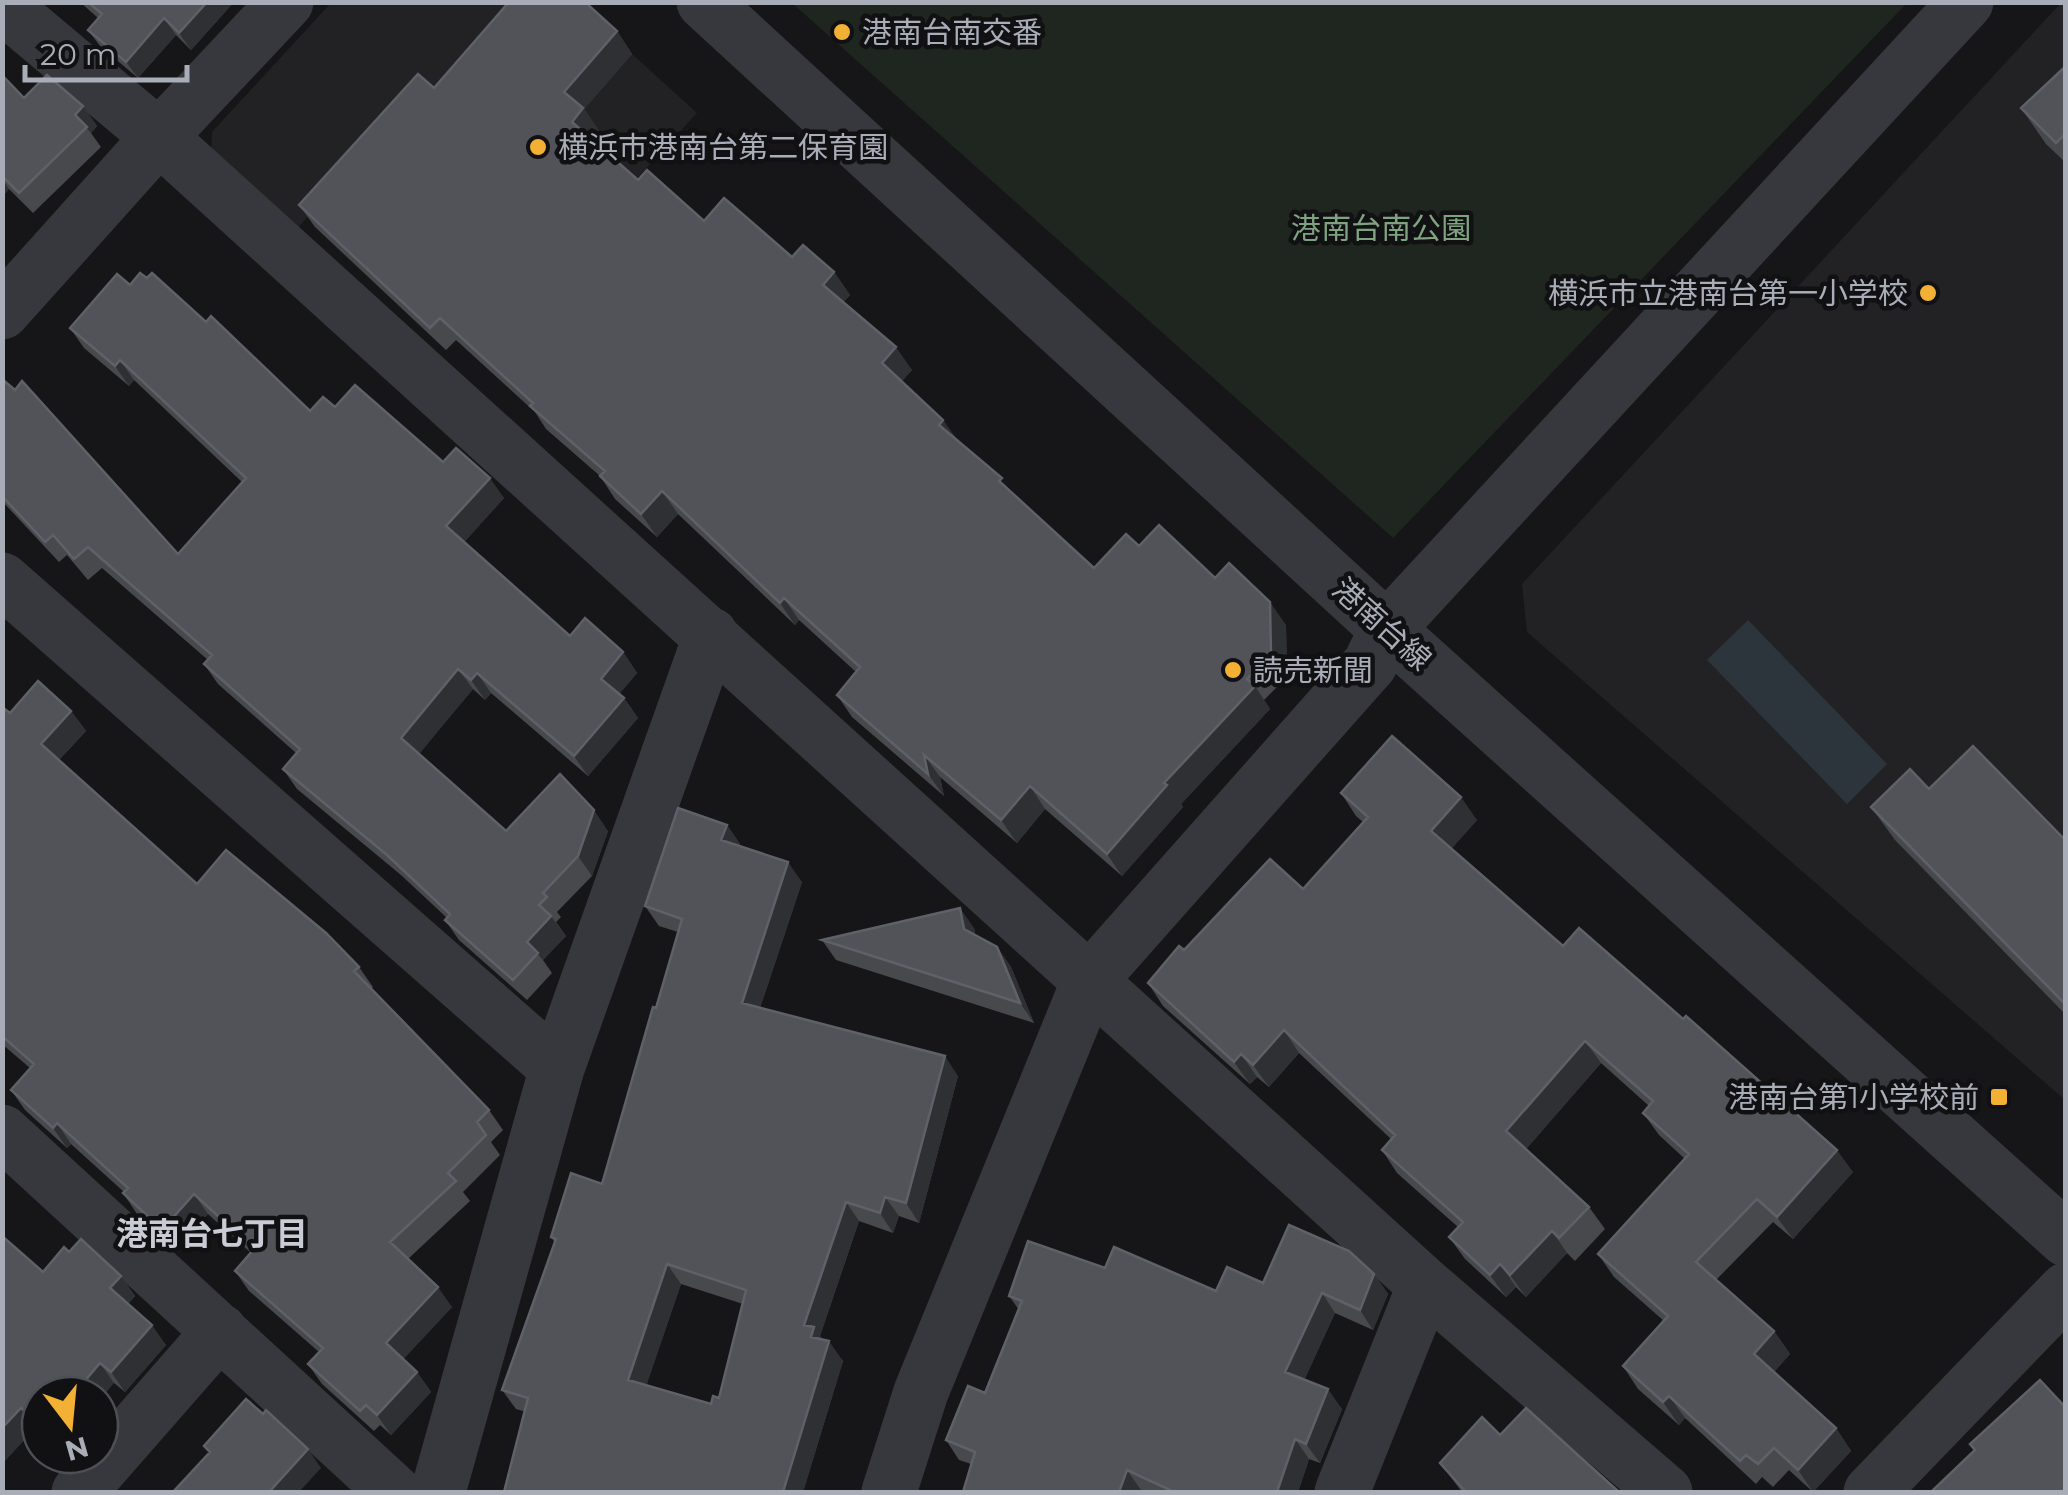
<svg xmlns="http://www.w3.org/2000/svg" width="2068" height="1495" font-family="Montserrat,'Noto Sans JP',sans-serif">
	<rect width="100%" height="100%" fill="#161618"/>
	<path fill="#222225" d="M331 3H576L697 113 549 274 389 128 294 232 211 158 212 132Z
		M2061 3H2065V1100L1527 632 1522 584Z"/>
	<path fill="#1e261f" d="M792 3H1907L1393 538Z"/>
	<path fill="#2c353c" d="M1748 620 1887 764 1847 804 1707 660Z"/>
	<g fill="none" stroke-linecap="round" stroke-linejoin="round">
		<path stroke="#37383d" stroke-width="55" d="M2 5 159 137 1425 1285 1665 1492
			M2 312 159 137 286 2
			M2 580 557 1068
			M2 1132 394 1492
			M79 1492 220 1331
			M438 1492 557 1068 711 635
			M1342 1492 1425 1285
			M1871 1492 2066 1290"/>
		<path stroke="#37383d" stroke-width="55" d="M704 2 1387 629 2066 1239
			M889 1492 921 1392 1089 981 1370 664 1387 629 1966 2"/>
	</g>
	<path fill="#47494d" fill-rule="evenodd" d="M80 2H234L191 50 176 35 138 78 100 46 88 30 98 18Z
		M617 31 632 54 584 109 599 131 592 139 638 180 704 221 792 257 834 272 850 295 843 302 912 370 902 381 943 420 958 442 1011 492 1094 568 1139 546 1215 578 1286 625 1287 677 1264 700 1270 709 1181 804 1183 807 1122 876 1045 809 1017 843 940 777 944 796 852 717 837 695 856 672 799 620 795 625 678 514 657 537 615 499 600 476 546 429 535 412 456 340 446 350 315 227 299 205 434 88Z
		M2066 66V163L2046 144 2021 108Z
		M2 75 24 98 83 106 97 126 91 133 101 147 33 213 9 189 2 197Z
		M130 285 206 322 310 411 335 407 443 462 504 498 464 542 570 636 623 652 637 673 619 694 624 698 638 718 588 776 491 693 485 700 473 689 419 753 506 831H608L592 876 557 912 561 917 556 922 566 936 543 960 552 973 527 1000 459 940 445 920 447 918 401 875 297 789 283 769 296 753 218 684 204 664 208 660 102 568 88 580 67 555 59 562 2 501V379L178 554 242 482 134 380 129 386 84 348 70 328Z
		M2 707 10 713 71 711 86 731 59 760 197 884 359 967 373 987 371 989 489 1110 503 1130 491 1142 500 1155 463 1192 470 1201 408 1259 452 1307 403 1359 417 1372 431 1392 391 1435 380 1425 374 1431 322 1384 308 1364 319 1352 249 1291 235 1271 251 1253 208 1214 176 1250 137 1214 123 1193 124 1192 71 1144 67 1148 25 1110 11 1090 30 1068 2 1044Z
		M1929 789 2066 841V1015L1895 840 1871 807Z
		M1341 793 1477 820 1451 849 1563 946 1853 1172 1793 1239 1773 1222 1716 1280 1774 1331 1790 1354 1774 1372 1836 1428 1851 1451 1813 1492 1789 1470 1773 1487 1762 1477 1756 1484 1685 1418 1679 1425 1638 1389 1623 1366 1664 1321 1614 1277 1598 1254 1685 1159 1659 1135 1643 1113 1649 1106 1601 1063 1526 1149 1589 1207 1605 1229 1575 1261 1567 1253 1526 1297 1516 1287 1506 1297 1465 1259 1449 1237 1458 1227 1397 1173 1382 1150 1391 1139 1299 1053 1269 1087 1257 1077 1250 1084 1163 1006 1148 983 1184 950 1303 889 1363 822 1356 816Z
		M727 825 740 844V846L802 882 760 1008 958 1076 919 1223 899 1216 893 1233 859 1221 820 1336 843 1361 803 1492 516 1409 502 1390 555 1243 551 1237 602 1184 678 932 659 926 645 906ZM681 1284 743 1304 719 1398 711 1404 646 1385Z
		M974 928 975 935 997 947 1011 967 1034 1023 836 960 822 940Z
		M69 1252 121 1276 135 1296 128 1304 166 1345 125 1392 114 1383 40 1395V1432L35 1428 2 1464 43 1272Z
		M1105 1268 1216 1291 1263 1283 1374 1274 1388 1294 1373 1330 1335 1313 1304 1380 1342 1409 1320 1463 1309 1459 1298 1492H1147L1141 1490 971 1464 959 1460 946 1440 985 1393 1019 1310 1009 1296Z
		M1500 1435 1619 1492H1462L1440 1463Z"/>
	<path fill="#2f3033" d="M207 2H234L191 50 179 33Z
		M164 18 176 35 138 78 126 62Z
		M617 31 632 54 584 109 599 131 588 144 572 122 564 92Z
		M83 106 97 126 91 133 75 115Z
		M2 179 9 189 2 197Z
		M834 272 850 295 838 307 823 285Z
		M896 347 912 370 898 386 882 363Z
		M120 360 134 380 129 386 115 366Z
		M943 420 959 442 939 425Z
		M490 478 504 498 461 546 446 526Z
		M662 491 678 514 657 537 641 514Z
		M784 598 799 620 795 625 780 603Z
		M1270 602 1286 625 1287 677 1271 655Z
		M623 652 637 673 615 699 601 679Z
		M458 669 473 689 416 758 401 738Z
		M477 673 491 693 485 700 471 680Z
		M1255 686 1270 709 1181 804 1183 807 1122 876 1107 854 1164 783Z
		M624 698 638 718 588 776 574 756Z
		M71 711 86 731 55 764 41 744Z
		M924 755 940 777 944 796 928 774Z
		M1030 786 1045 809 1017 843 1001 820Z
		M1461 797 1477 820 1447 854 1431 831Z
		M594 810 608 831 592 876 578 856Z
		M727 825 740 844 735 860 721 840Z
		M788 862 802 882 755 1023 742 1003Z
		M960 908 974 928 978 949 964 929Z
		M551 916 566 936 543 960 527 942Z
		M997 947 1011 967 1034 1023 1020 1003Z
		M1284 1030 1299 1053 1269 1087 1253 1065Z
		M1585 1041 1601 1063 1522 1154 1506 1131Z
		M1241 1054 1257 1077 1250 1084 1234 1062Z
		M945 1056 958 1076 919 1223 906 1203Z
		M57 1123 71 1144 67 1148 53 1128Z
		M1837 1150 1853 1172 1793 1239 1777 1217Z
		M194 1194 208 1214 176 1250 162 1230Z
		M885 1197 899 1216 893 1233 880 1213Z
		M846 1202 859 1221 820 1336 828 1346 829 1341 843 1361 803 1492H783L804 1325Z
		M1552 1231 1567 1253 1526 1297 1510 1275Z
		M667 1264 681 1284 642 1399 628 1380Z
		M1500 1264 1516 1287 1506 1297 1490 1275Z
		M1374 1274 1388 1294 1373 1330 1360 1310Z
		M121 1276 135 1296 124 1308 110 1288Z
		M438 1287 452 1307 400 1363 386 1343Z
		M1322 1293 1335 1313 1299 1392 1285 1372Z
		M152 1325 166 1345 125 1392 111 1372Z
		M1774 1331 1790 1354 1770 1376 1754 1354Z
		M100 1363 114 1383 100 1400V1395H73Z
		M417 1372 431 1392 391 1435 377 1415Z
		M1328 1389 1342 1409 1320 1463 1306 1444Z
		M1669 1396 1685 1418 1679 1425 1663 1402Z
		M21 1408 35 1428 2 1464V1428Z
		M1836 1428 1851 1451 1813 1492 1798 1470Z
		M1295 1439 1309 1459 1298 1492H1277Z
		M308 1449 321 1468 299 1492H269Z
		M1127 1470 1141 1490 1140 1492H1119Z"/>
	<path fill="#525359" stroke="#5f6168" stroke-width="2.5" fill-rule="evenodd" d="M88 2H207L179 33 164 18 126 62 88 30 102 14Z
		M509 2H585L617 31 564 92 583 108 572 122 638 180 647 170 704 221 724 198 792 257 803 245 834 272 823 285 896 347 882 363 943 420 939 425 1002 478 999 481 1094 568 1126 534 1139 546 1159 525 1215 578 1229 563 1270 602 1271 655 1247 679 1255 686 1164 783 1167 785 1107 854 1030 786 1001 820 924 755 928 774 837 695 860 667 784 598 780 603 662 491 641 514 600 476 605 471 530 406 533 403 440 318 430 328 299 205 418 74 434 88Z
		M2066 66V133L2056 143 2021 108Z
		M2 75 24 98 47 75 83 106 75 115 87 127 19 193 2 176Z
		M140 273 147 278 152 273 206 322 211 316 310 411 323 397 335 407 355 385 443 462 456 448 490 478 446 526 570 636 585 618 623 652 601 679 624 698 574 756 477 673 471 680 458 669 401 738 506 831 560 774 594 810 578 856 543 893 547 897 539 905 551 916 527 942 538 953 513 980 445 920 450 914 387 855 283 769 300 749 204 664 212 655 88 547 74 559 53 535 45 542 2 496V379L15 390 22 381 178 554 246 478 120 360 115 366 70 328 117 274 130 285Z
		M38 681 71 711 41 744 197 884 226 850 326 933 359 967 354 971 489 1110 477 1122 486 1135 448 1173 456 1181 390 1242 438 1287 386 1343 417 1372 377 1415 366 1405 360 1411 308 1364 323 1348 235 1271 254 1249 194 1194 162 1230 123 1193 128 1188 57 1123 53 1128 11 1090 34 1064 2 1036V707L10 713Z
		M1392 736 1461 797 1431 831 1563 946 1579 928 1683 1019 1686 1016 1837 1150 1777 1217 1757 1199 1696 1262 1774 1331 1754 1354 1836 1428 1798 1470 1774 1448 1758 1464 1746 1455 1740 1461 1669 1396 1663 1402 1623 1366 1668 1316 1598 1254 1689 1154 1643 1113 1653 1101 1585 1041 1506 1131 1589 1207 1559 1238 1552 1231 1510 1275 1500 1264 1490 1275 1449 1237 1463 1222 1382 1150 1395 1135 1284 1030 1253 1065 1241 1054 1234 1062 1148 983 1179 946 1184 950 1270 859 1303 889 1368 817 1341 793Z
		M1973 746 2066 841V1005L1871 807 1910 769 1929 789Z
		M678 808 727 825 721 840 788 862 742 1003 945 1056 906 1203 885 1197 880 1213 846 1202 804 1325 814 1327 811 1337 829 1341 783 1492H504L528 1398 502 1390 556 1239 551 1237 571 1173 602 1184 653 1007 656 1008 682 919 645 906ZM667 1264 746 1290 719 1398 713 1396 711 1404 628 1380Z
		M960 908 964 929 997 947 1020 1003 822 940Z
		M1289 1225 1349 1251 1374 1274 1360 1310 1322 1293 1285 1372 1328 1389 1306 1444 1295 1439 1277 1492H1174L1127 1470 1119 1492H963L975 1452 946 1440 968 1386 985 1393 1022 1301 1009 1296 1028 1241 1105 1268 1114 1247 1216 1291 1227 1267 1263 1283Z
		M2 1236 43 1272 64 1247 69 1252 81 1239 121 1276 110 1288 152 1325 111 1372 100 1363 73 1395H40V1424L21 1408 2 1428Z
		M2040 1380 2066 1408V1492H1931L1975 1450 1970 1444Z
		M246 1399 263 1414 266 1410 308 1449 269 1492H173L210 1452 204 1446Z
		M1526 1408 1619 1492H1466L1440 1463 1482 1417 1500 1435Z"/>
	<g fill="#f2b134" stroke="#111113" stroke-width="4">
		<circle cx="842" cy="32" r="10"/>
		<circle cx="538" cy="147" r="10"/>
		<circle cx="1928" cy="293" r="10"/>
		<circle cx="1233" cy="670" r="10"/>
		<rect x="1989" y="1087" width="20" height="20" rx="5"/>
	</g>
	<g text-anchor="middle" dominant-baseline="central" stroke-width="9" stroke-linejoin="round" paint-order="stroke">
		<g font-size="30" fill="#a8adb8" stroke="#111113" text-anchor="start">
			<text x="862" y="32">港南台南交番</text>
			<text x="558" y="147">横浜市港南台第二保育園</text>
			<text x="1908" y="293" text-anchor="end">横浜市立港南台第一小学校</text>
			<text x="1253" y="670">読売新聞</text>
			<text x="1979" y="1097" text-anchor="end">港南台第1小学校前</text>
		</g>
		<g font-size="30" fill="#7fa381" stroke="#111113">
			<text x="1381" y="228">港南台南公園</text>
		</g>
		<g font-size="30" fill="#a8adb8" stroke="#111113">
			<text transform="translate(1382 624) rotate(42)">港南台線</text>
		</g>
		<g font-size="32" font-weight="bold" fill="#c9ccd4" stroke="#111113">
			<text x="212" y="1233">港南台七丁目</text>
		</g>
	</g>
	<rect width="2068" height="1495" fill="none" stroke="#a8adb8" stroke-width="10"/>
	<g transform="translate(70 1425) rotate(164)"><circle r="48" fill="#111113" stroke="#4d4f55" stroke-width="2.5"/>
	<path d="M0-8L18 38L0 25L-18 38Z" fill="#f2b134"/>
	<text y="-15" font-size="28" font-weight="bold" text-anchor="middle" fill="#a8adb8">N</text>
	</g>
	<path d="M25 65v15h162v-15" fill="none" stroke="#a8adb8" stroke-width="5"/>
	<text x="40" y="65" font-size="30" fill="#a8adb8" stroke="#111113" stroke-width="8" paint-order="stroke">20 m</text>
</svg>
